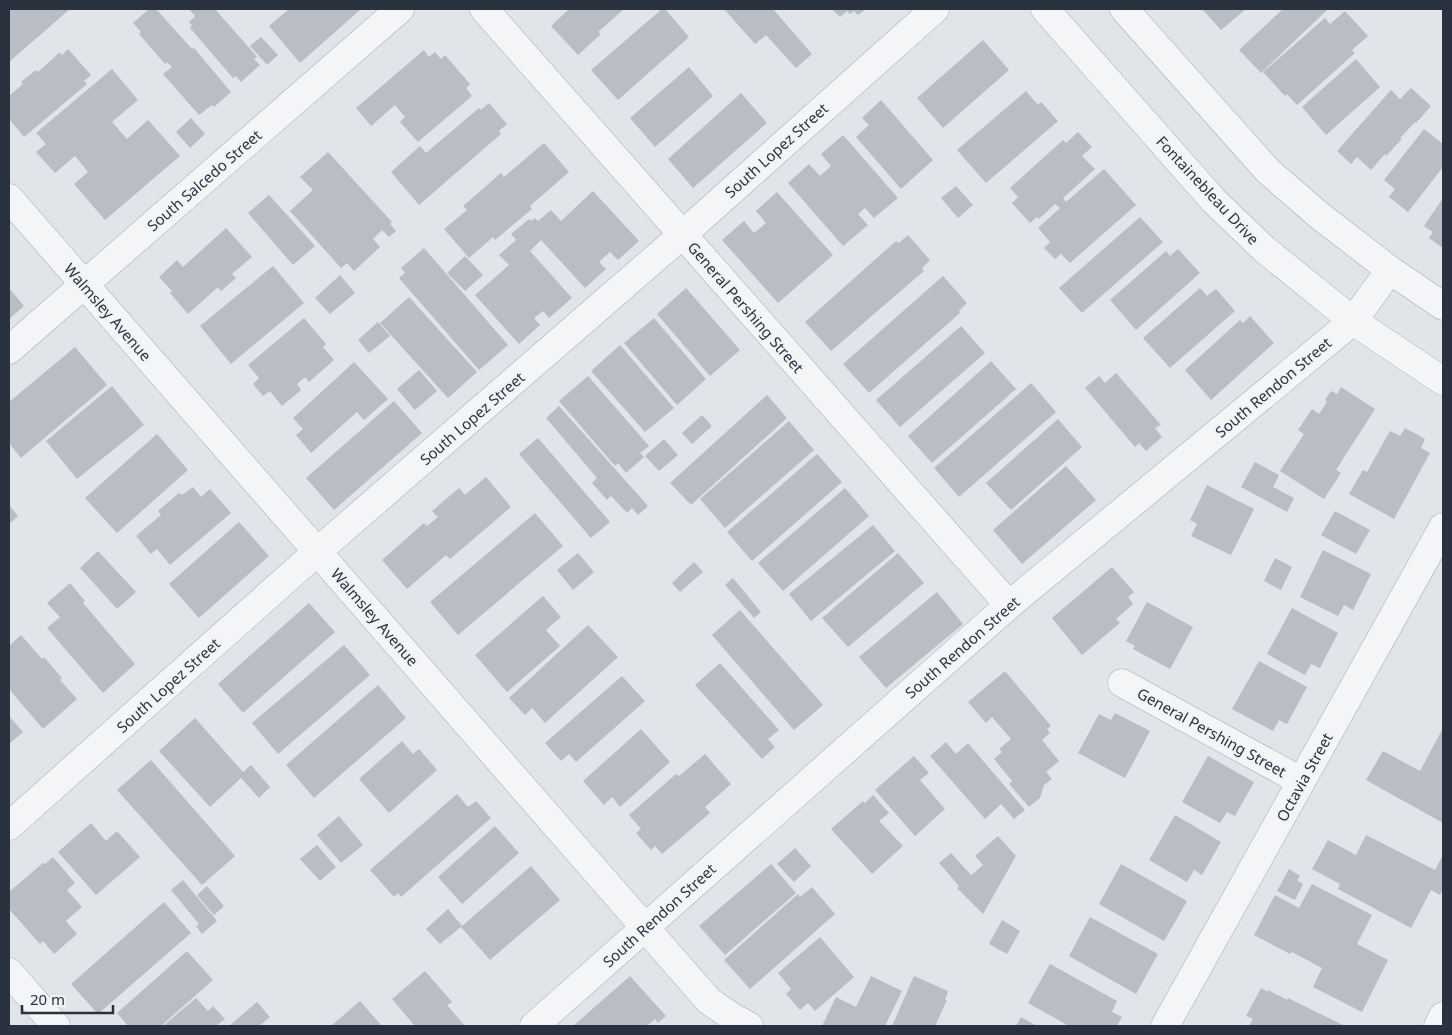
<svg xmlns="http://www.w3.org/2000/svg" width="1452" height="1035" font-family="'Noto Sans',sans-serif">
	<rect width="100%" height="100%" fill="#e1e4e9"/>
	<path fill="#b8bdc6" d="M9 9H70L9 62Z
		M149 9H156L192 49 194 48 231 92 214 107 212 105 199 115 163 74 172 67 167 62 165 64 139 34 141 32 133 23Z
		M189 9H215L257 57 254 59 260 65 241 82 236 76 233 78 190 28 192 25 189 22 195 16Z
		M289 9H361L300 63 269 26Z
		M569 9H624L598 32 601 34 578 55 551 26Z
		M662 9H665L689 37 618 100 591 70Z
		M724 9H773L812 54 796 68 766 35 755 44Z
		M832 9H866L858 15 854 11 850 14 847 11 840 17Z
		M1202 9H1246L1221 30Z
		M1283 9H1328L1261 73 1239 50Z
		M1345 11 1368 36 1352 50 1355 53 1297 105 1287 94 1285 96 1263 72 1325 18 1330 24Z
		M261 37 278 55 267 65 250 46Z
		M983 40 1009 70 943 128 917 98Z
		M68 49 91 75 84 81 87 84 24 137 9 119V96L23 84 21 82 36 70 38 72 60 52 62 55Z
		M424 50 429 57 435 52 441 59 445 55 470 84 466 88 472 96 418 142 400 122 405 117 395 105 371 126 356 108Z
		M1356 59 1380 87 1326 135 1302 107Z
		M689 67 713 96 655 147 630 118Z
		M112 69 138 100 112 122 127 139 148 120 180 156 105 220 74 184 88 172 75 156 55 173 36 152 46 144 36 133Z
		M1411 88 1431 106 1416 123 1415 122 1400 138 1402 139 1386 156 1385 154 1371 170 1357 157 1351 164 1337 151 1391 90 1400 99Z
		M1026 91 1038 105 1041 102 1058 121 986 183 957 150Z
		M741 93 767 123 693 188 668 159Z
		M881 100 933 160 901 189 856 137 869 125 862 118Z
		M489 103 507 124 499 131 501 134 419 205 391 172 420 146 426 153 479 108 481 110Z
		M191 118 205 134 190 148 176 132Z
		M1424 129 1443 144V167L1408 212 1389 197 1395 189 1384 180Z
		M1078 132 1092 147 1082 156 1095 169 1063 198 1066 202 1104 169 1136 205 1070 263 1061 254 1055 259 1044 248 1050 242 1038 228 1060 208 1055 204 1039 219 1037 217 1030 223 1012 203 1018 197 1010 188 1063 140 1066 143Z
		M843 135 898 198 874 218 865 208 858 214 868 225 843 246 788 183 809 164 820 176 831 166 821 154Z
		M544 143 569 172 530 206 532 209 495 240 493 237 469 258 444 229 467 210 463 206 501 173 504 177Z
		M328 152 392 222 390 224 396 231 389 237 382 230 373 239 380 247 354 271 347 263 341 268 290 211 313 190 300 177Z
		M956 186 973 205 958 218 941 198Z
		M593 191 639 241 618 260 610 252 599 262 606 269 585 288 541 240 530 251 572 298 549 318 543 311 534 318 540 325 519 344 475 295 509 265 499 255 516 240 511 234 529 219 531 221 535 218 538 221 551 210 561 221Z
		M777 192 833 255 778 303 722 240 744 221 754 233 766 223 756 211Z
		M269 195 315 246 293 265 248 213Z
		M1443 198V248L1429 238 1433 232 1424 226Z
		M1140 217 1163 242 1082 313 1059 288Z
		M226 228 252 257 232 274 236 278 221 291 218 287 188 314 170 293 172 291 159 277 177 260 183 267Z
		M908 235 930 260 922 268 924 271 831 351 805 322 896 241 899 243Z
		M424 248 508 345 479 370 399 278 405 273 401 268Z
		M1178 249 1200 273 1136 330 1110 300 1166 251 1170 256Z
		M465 256 483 275 465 291 447 273Z
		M273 266 304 303 231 364 200 326Z
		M340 275 355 293 330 314 315 298Z
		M943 276 967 303 959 311 960 313 869 393 843 364Z
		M9 288 24 306 9 319Z
		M686 288 740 350 710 376 657 314Z
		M1200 288 1207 296 1216 289 1235 311 1170 368 1143 338Z
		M409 297 477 372 448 398 380 323Z
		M1250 316 1274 343 1211 400 1185 370 1240 320 1243 323Z
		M304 318 326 344 323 347 334 360 309 382 305 377 297 384 301 390 282 406 270 391 263 396 253 384 259 378 248 365Z
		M654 318 706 379 677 405 624 343Z
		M378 322 390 336 369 353 358 340Z
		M961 326 985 353 900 427 876 400Z
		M620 345 674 408 645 432 591 371Z
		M75 347 107 385 21 458 9 443V402Z
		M991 361 1016 389 932 463 908 436Z
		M354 362 388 399 364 420 357 412 311 453 296 435 303 429 293 418Z
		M419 370 437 391 415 410 397 389Z
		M1116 373 1161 425 1155 428 1162 437 1146 451 1139 443 1135 447 1085 388 1099 376 1105 383Z
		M588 376 649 446 640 453 644 457 626 473 618 463 615 466 559 401Z
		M1031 383 1056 412 959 497 934 468Z
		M112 386 144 425 77 479 46 441Z
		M1341 387 1375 409 1336 470 1341 473 1324 499 1280 471 1304 434 1298 430 1312 409 1319 414 1327 402 1325 400 1331 391 1337 394Z
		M767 395 787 418 691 505 670 483Z
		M394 401 422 433 334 510 306 478Z
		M559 406 648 506 638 515 632 508 627 513 611 496 607 500 592 483 597 478 546 418Z
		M702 415 712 426 692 444 682 433Z
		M1058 419 1082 447 1011 510 986 483Z
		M789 421 814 450 725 528 700 499Z
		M1405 428 1425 439 1421 448 1430 453 1394 519 1349 494 1363 470 1367 472 1390 431 1400 436Z
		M157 434 188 470 117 533 85 498Z
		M538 438 610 522 591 538 519 454Z
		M664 439 678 455 659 471 645 456Z
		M817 454 842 482 752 561 727 532Z
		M1255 462 1279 475 1273 487 1294 498 1287 512 1241 487Z
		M1066 466 1096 500 1022 564 993 530Z
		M486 477 511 507 450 559 446 555 407 589 382 560 424 523 427 526 438 517 432 511 459 488 465 495Z
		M1207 485 1254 509 1231 555 1191 536 1197 524 1190 520Z
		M193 487 201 497 210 489 231 513 170 565 157 549 151 554 136 536 161 515 158 511 179 493 182 495Z
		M845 488 869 516 783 591 758 563Z
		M9 505 18 516 9 524Z
		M1335 511 1370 530 1356 554 1321 535Z
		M535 513 563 546 458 635 430 602Z
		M239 522 269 556 199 618 169 584Z
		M873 525 895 551 811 621 789 594Z
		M1323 550 1371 574 1353 610 1344 605 1338 616 1300 597Z
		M98 551 136 592 117 609 80 568Z
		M578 553 594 572 573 590 557 570Z
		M898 553 924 583 848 647 822 618Z
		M1275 558 1292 567 1281 590 1264 581Z
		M694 562 703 572 680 592 672 583Z
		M1112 567 1134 592 1128 597 1133 604 1116 619 1120 623 1082 655 1052 618Z
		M733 578 761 612 754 618 725 585Z
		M70 583 85 601 83 603 135 664 103 693 47 628 60 617 47 603Z
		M937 592 963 624 886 688 859 657Z
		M543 596 561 617 546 630 560 646 507 692 475 655Z
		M1147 602 1193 627 1170 669 1133 649 1135 646 1126 641Z
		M309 603 335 632 243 713 218 684Z
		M1292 608 1338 633 1320 668 1311 664 1305 675 1267 654Z
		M740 610 823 705 794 730 712 635Z
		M588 625 618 657 545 723 532 708 525 715 509 698Z
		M21 635 42 659 44 657 62 678 60 680 77 699 43 729 9 689V646Z
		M344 645 370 675 278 754 252 723Z
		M1259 661 1307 687 1287 724 1279 720 1273 731 1232 709Z
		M720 663 779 730 768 739 775 747 762 759 695 685Z
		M1005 671 1051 726 1047 729 1050 733 1042 740 1059 761 1046 772 1052 779 1044 785 1040 798 1029 807 1009 784 1012 781 994 759 1002 752 999 749 1011 739 992 717 986 723 968 702Z
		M622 676 645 701 576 762 569 754 561 761 545 743Z
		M378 685 406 718 314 798 286 765Z
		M1115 713 1150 731 1125 778 1078 753 1099 714 1111 720Z
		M9 716 23 732 9 744Z
		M195 718 243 772 251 765 270 787 259 798 241 778 210 807 159 751Z
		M1443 728V823L1366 780 1383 751 1420 771Z
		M641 729 670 762 620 807 612 797 604 805 583 781Z
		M402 741 413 754 419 749 437 770 389 813 359 779Z
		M946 742 956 754 968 743 1025 810 1014 819 1001 804 985 819 930 756Z
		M705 754 731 784 705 807 710 813 662 854 655 846 651 850 636 833 641 829 629 815 676 774 679 776Z
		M914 756 929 773 920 780 945 809 915 836 875 790Z
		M1208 756 1254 782 1235 816 1227 812 1220 823 1182 802Z
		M151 760 235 856 202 885 117 790Z
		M457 794 468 807 476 801 491 818 401 897 398 893 394 897 370 870Z
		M873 795 889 813 879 821 903 846 872 874 831 829 863 801 865 803Z
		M1175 815 1221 842 1202 875 1194 870 1187 882 1149 860Z
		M339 816 363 845 341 863 317 835Z
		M91 823 106 841 117 831 140 857 96 895 58 852Z
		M495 826 519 853 462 904 438 877Z
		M1366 835 1435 870 1443 855V889L1440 895 1431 890 1411 928 1338 889 1340 884 1312 869 1328 840 1356 855Z
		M998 836 1016 856 983 914 957 888 959 886 939 863 951 853 971 875 963 882 983 865 975 856Z
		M317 845 336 867 320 881 300 859Z
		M795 848 811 866 794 882 777 864Z
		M53 857 75 883 67 890 82 907 66 921 77 934 54 954 43 941 40 944 9 909V892L43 863 45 864Z
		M771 864 796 893 725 955 699 926Z
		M1121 864 1187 901 1164 941 1099 904Z
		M531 866 560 900 490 960 461 927Z
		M1289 869 1300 876 1297 880 1303 884 1295 900 1277 891Z
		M183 880 217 921 202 934 196 926 199 924 171 890Z
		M1312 884 1372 915 1357 944 1388 960 1362 1012 1313 987 1322 968 1292 952 1290 954 1254 935 1275 895 1299 908Z
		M207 886 224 906 214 915 197 895Z
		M812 887 835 914 750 989 724 960 798 894 800 897Z
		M164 902 191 933 98 1014 71 984Z
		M448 909 462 926 440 944 426 929Z
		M1090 917 1158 954 1136 994 1069 956Z
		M1002 920 1020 931 1007 954 989 944Z
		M820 937 854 977 815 1011 808 1003 800 1010 786 994 791 989 778 973Z
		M187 951 213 980 161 1026H128L117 1013Z
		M1050 964 1117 1001 1112 1012 1122 1017 1117 1026H1069L1028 1003Z
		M425 971 452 1002 447 1005 465 1026H415L392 999Z
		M630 976 666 1016 658 1023 655 1019 647 1026H573Z
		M871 976 902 991 885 1026H822L836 997 856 1007Z
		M914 976 948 991 945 1000H947L935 1026H892Z
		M1261 988 1268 992V990L1287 1000 1288 998 1345 1026H1249L1253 1019 1246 1016Z
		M196 998 208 1011 213 1006 225 1019 216 1026H163Z
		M360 1001 382 1026H331Z
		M257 1002 270 1017 259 1026H229Z
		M1021 1017 1037 1026H1016Z"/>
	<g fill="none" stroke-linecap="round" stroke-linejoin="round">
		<defs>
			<path id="minor" d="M484 9 1009 605
				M9 198 709 1001 734 1018 749 1026
				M9 350 400 9
				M1122 683 1301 781
				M9 826 318 551 682 235 935 9
				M9 972 56 1026
				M534 1026 1009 605 1353 321 1390 270
				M1165 1026 1443 527
				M1438 1026 1443 1016"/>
			<path id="tertiary" d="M1045 9 1214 201 1264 249 1353 321 1443 381
				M1124 9 1268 171 1320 216 1390 270 1443 306"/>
		</defs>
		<use href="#minor" stroke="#a6abb3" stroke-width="29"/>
		<use href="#tertiary" stroke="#a6abb3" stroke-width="29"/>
		<use href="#minor" stroke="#f4f5f7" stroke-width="28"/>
		<use href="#tertiary" stroke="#f4f5f7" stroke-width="28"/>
	</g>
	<g text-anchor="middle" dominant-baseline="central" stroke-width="4" stroke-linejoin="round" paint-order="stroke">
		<g font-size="15" fill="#2a3240" stroke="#f0f3f6">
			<text transform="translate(776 150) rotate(-42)">South Lopez Street</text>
			<text transform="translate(204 180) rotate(-41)">South Salcedo Street</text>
			<text transform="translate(1208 190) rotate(47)">Fontainebleau Drive</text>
			<text transform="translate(746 307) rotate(49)">General Pershing Street</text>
			<text transform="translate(108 312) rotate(49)">Walmsley Avenue</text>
			<text transform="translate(1273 387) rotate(-40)">South Rendon Street</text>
			<text transform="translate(472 418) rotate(-41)">South Lopez Street</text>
			<text transform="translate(375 617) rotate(49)">Walmsley Avenue</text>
			<text transform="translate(962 647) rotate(-41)">South Rendon Street</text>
			<text transform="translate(168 685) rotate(-42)">South Lopez Street</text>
			<text transform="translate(1212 732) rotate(29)">General Pershing Street</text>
			<text transform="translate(1304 777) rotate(-61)">Octavia Street</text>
			<text transform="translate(659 915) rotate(-42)">South Rendon Street</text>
		</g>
	</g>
	<rect width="1452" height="1035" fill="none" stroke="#2a3240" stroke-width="20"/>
	<path d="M22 1005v8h91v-8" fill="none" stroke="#2a3240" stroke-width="2.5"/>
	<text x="30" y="1005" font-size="15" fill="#2a3240" stroke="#f0f3f6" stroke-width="4" paint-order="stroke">20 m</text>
</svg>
